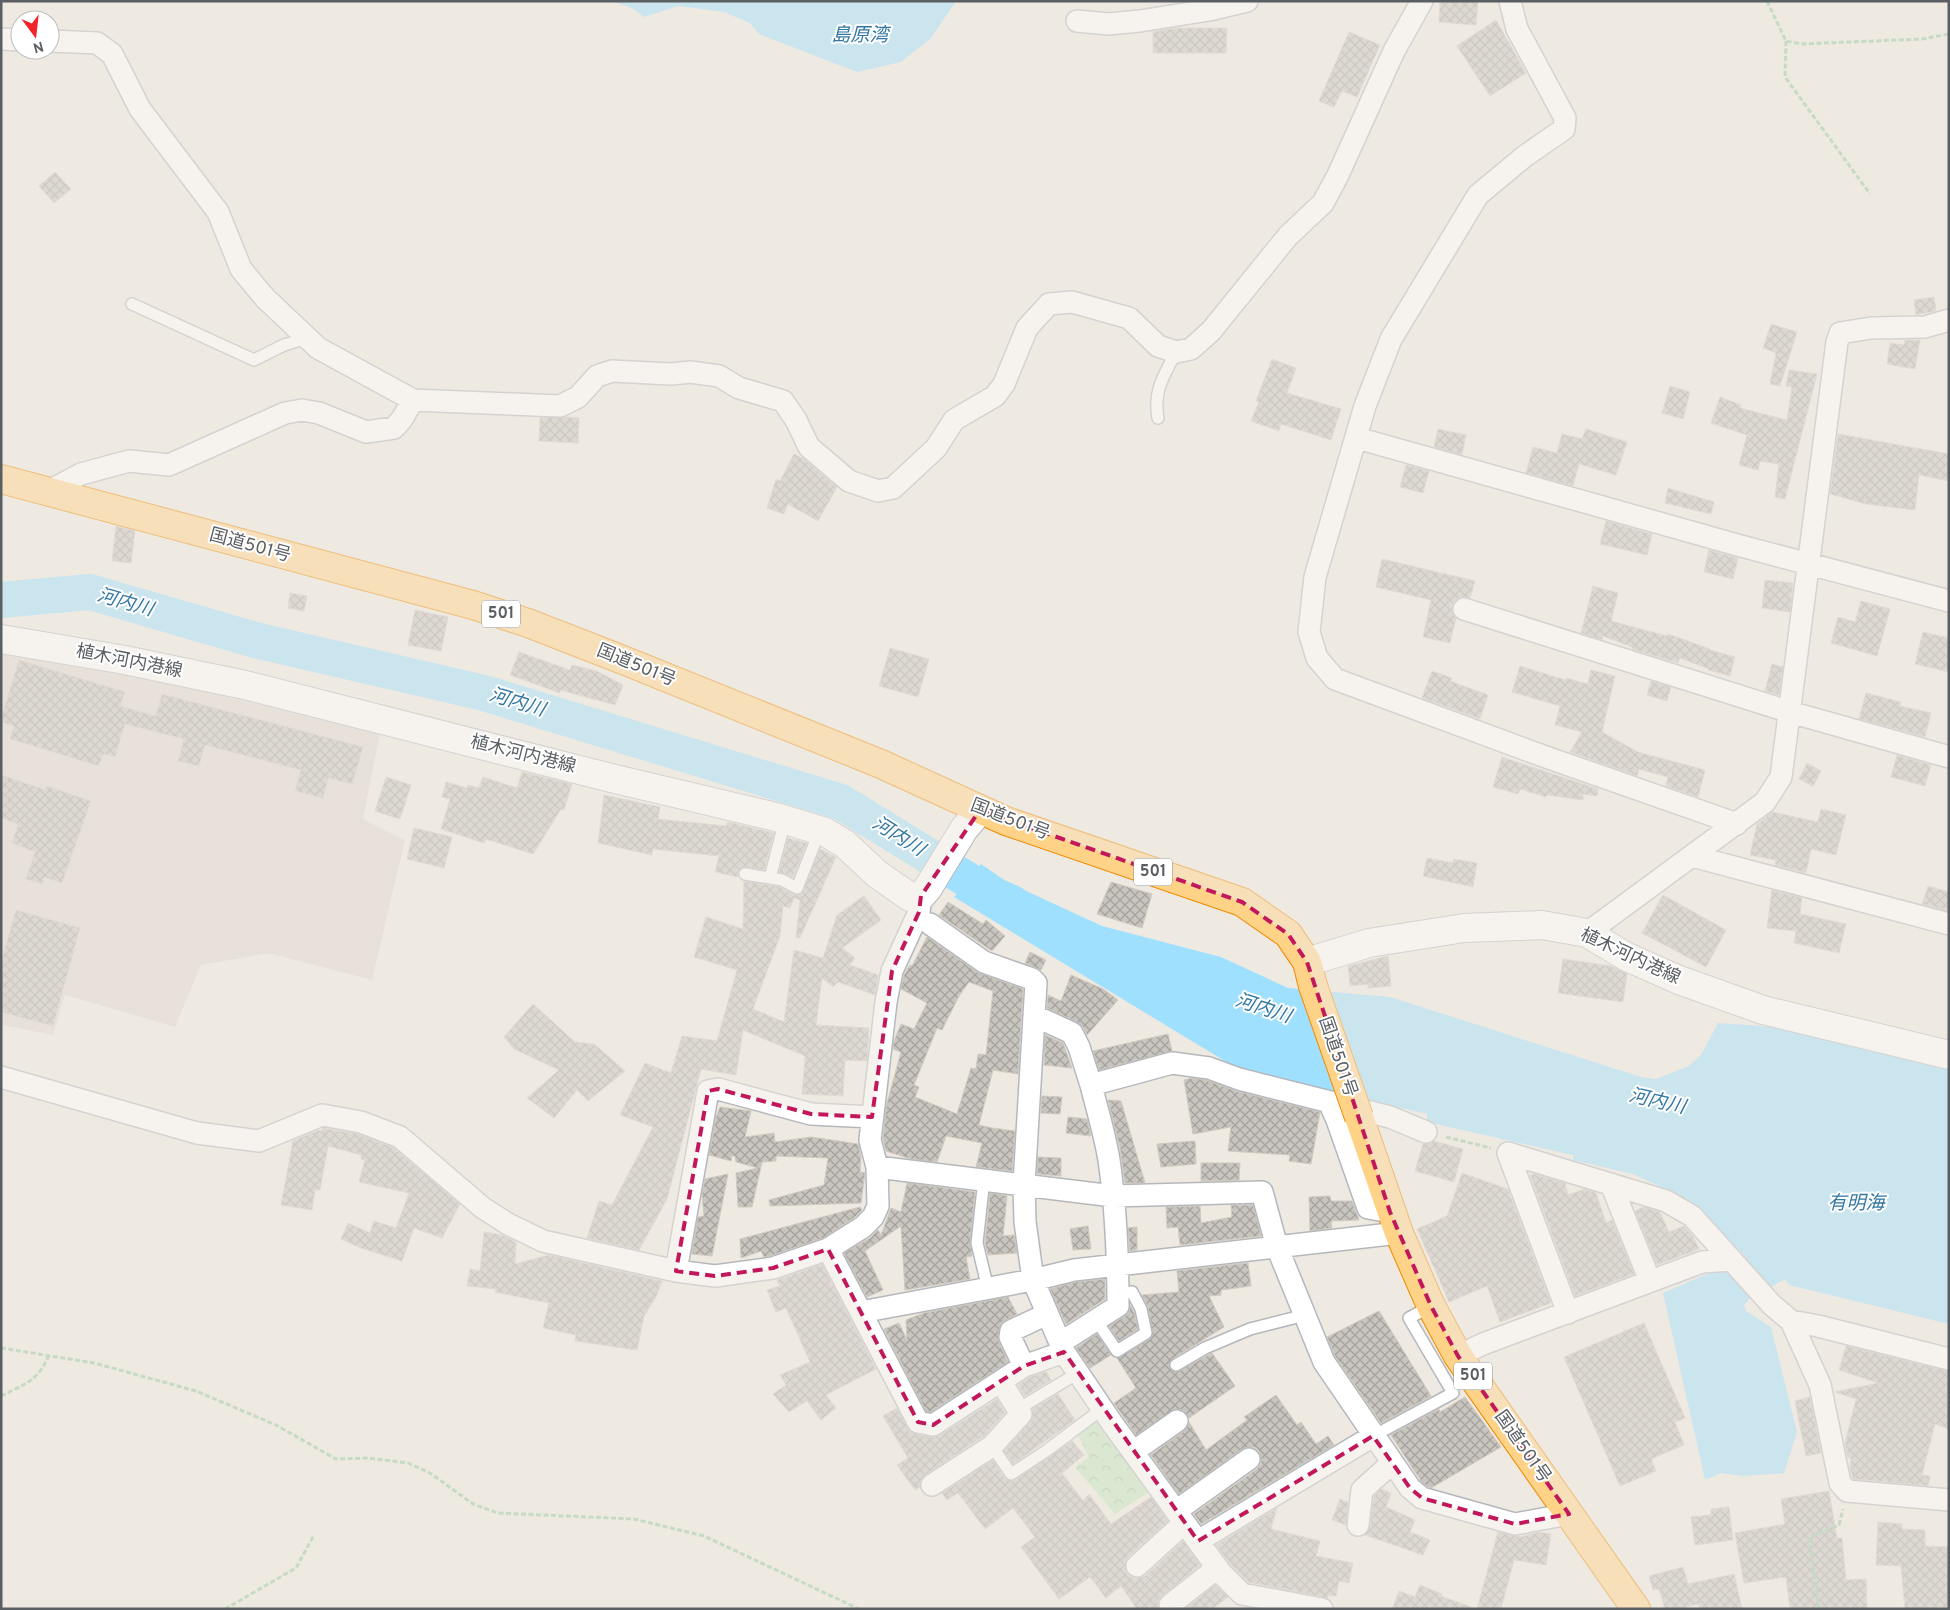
<svg xmlns="http://www.w3.org/2000/svg" width="1950" height="1610" font-family="Overpass,'Noto Sans JP',sans-serif">
	<defs>
		<pattern id="park-crowns" width="20" height="18" patternUnits="userSpaceOnUse" patternTransform="scale(1.25)"><rect width="20" height="18" fill="#c0e7bc"/><path d="M2 6a3 3 0 1 1 6 0M12 15a3 3 0 1 1 6 0" fill="none" stroke="#9fbe9c"/></pattern>
		<pattern id="building-cross-hatch" width="8" height="8" patternUnits="userSpaceOnUse" patternTransform="scale(1.25)"><rect width="8" height="8" fill="#c8c4be"/><path d="M0 0l8 8M0 8l8-8" fill="none" stroke="#a5a29e"/></pattern>
	</defs>
	<rect width="100%" height="100%" fill="#eee9e1"/>
	<path fill="#ded8d0" d="M1 651 22 652 162 681 380 733 363 819 405 840 372 980 268 953 201 965 175 1027 65 995 53 1035 1 1025Z"/>
	<path fill="url(#park-crowns)" d="M1096 1420 1152 1490 1115 1514 1075 1467 1089 1457 1076 1431Z"/>
	<path fill="#a0e0ff" d="M612 1H956L931 38 901 62 857 72 759 34 750 23 724 12 678 6 644 17 632 8Z
		M981 864 1007 882 1102 926 1221 957 1288 988 1390 997 1641 1077 1656 1079 1689 1066 1701 1055 1718 1023 1806 1029 1949 1067V1324L1789 1285 1785 1279 1749 1299 1744 1305 1746 1311 1771 1327 1797 1432 1784 1473 1743 1476 1721 1473 1705 1480 1663 1293 1746 1257 1689 1200 1633 1174 1573 1160V1155L1427 1122V1114L1243 1072 954 897Z"/>
	<g fill="none" stroke-linecap="round" stroke-linejoin="round">
		<path stroke="#a0e0ff" stroke-width="36" d="M1 600 90 592 255 640 484 693 841 802 989 893 1012 903"/>
	</g>
	<path fill="url(#building-cross-hatch)" stroke="#d2cabf" fill-rule="evenodd" d="M1440 1H1478L1476 25 1439 22Z
		M1496 20 1526 73 1490 96 1457 46Z
		M1175 28H1227L1226 53H1153V32Z
		M1349 32 1380 45 1357 97 1342 91 1334 107 1319 101Z
		M55 172 71 189 54 203 39 186Z
		M1934 297 1936 311 1916 315 1914 300Z
		M1771 324 1797 332 1780 386 1770 384 1776 353 1763 348Z
		M1905 340H1920L1915 369 1887 364 1890 343 1904 345Z
		M1272 359 1296 368 1287 393 1341 409 1331 440 1281 424 1279 431 1251 421 1259 402 1256 401Z
		M1789 370 1817 374 1785 499 1775 497 1779 464 1760 461 1758 470 1739 465 1747 435 1711 423 1720 397 1741 405 1740 408 1787 420 1792 387 1786 386Z
		M1670 386 1690 392 1683 419 1662 413Z
		M565 417 579 418 578 443 539 441 540 418Z
		M1438 429 1466 435 1462 455 1434 447Z
		M1586 429 1627 442 1616 475 1579 464 1573 486 1526 473 1533 447 1557 453 1562 434 1582 439Z
		M1838 434 1949 454V481L1919 475 1915 510 1866 504 1830 494Z
		M794 454 804 459 837 487 818 521 788 504 784 514 767 508 776 479 780 481Z
		M1406 465 1429 471 1423 493 1400 487Z
		M1668 488 1714 502 1711 514 1665 503Z
		M1606 521 1652 534 1647 555 1600 544Z
		M116 526 135 531 131 563 112 561Z
		M1709 550 1738 558 1733 579 1704 572Z
		M1382 559 1475 581 1470 598 1461 597 1455 600 1452 605V612L1456 618 1450 643 1423 637 1431 600 1376 587Z
		M1765 580 1793 583 1790 612 1762 608Z
		M1593 586 1618 593 1611 621 1667 636 1668 634 1710 649V650L1735 657 1730 676 1708 670 1709 669 1680 658 1678 663 1632 649V647L1603 636 1602 640 1581 633Z
		M290 593 307 596 304 611 288 608Z
		M1861 601 1890 609 1877 656 1831 643 1838 617 1855 622Z
		M415 610 448 617 441 651 408 645Z
		M1923 632 1949 638V672L1915 664Z
		M890 648 929 659 918 697 879 686Z
		M519 652 570 670 572 665 597 671 623 685 615 705 560 690V693L510 675Z
		M19 660 125 692 120 706 156 716 162 694 363 747 352 784 328 778 323 798 295 791 301 770 205 745 199 766 178 761 184 739 125 724 115 757 103 754 99 766 10 739 14 726 1 722V718Z
		M1772 664 1783 667 1779 695 1765 691Z
		M1520 666 1566 680V678L1588 684 1591 670 1615 676 1602 732 1638 752 1705 770 1698 797 1666 786 1668 777 1639 769 1637 776 1570 752 1582 732 1555 725 1560 706 1512 692Z
		M1432 671 1452 678 1450 681 1488 695 1480 719 1422 698Z
		M1651 681 1671 687 1667 701 1647 695Z
		M1866 693 1901 702 1900 706 1931 713 1925 737 1859 719Z
		M1897 755 1931 765 1925 786 1891 777Z
		M1502 757 1598 789 1597 796 1583 794V800L1547 795 1546 797 1520 789 1518 794 1493 787Z
		M1807 763 1821 771 1813 786 1799 779Z
		M522 772 572 784 564 810 561 809 533 854 486 839 484 843 441 829 450 799 442 797 446 782 467 788 468 785 479 788 483 777 517 788Z
		M1 775 46 790 47 786 91 801 62 883 44 877 42 884 26 879 35 852 12 843 18 824 1 818Z
		M386 777 411 785 400 819 375 811Z
		M604 795 660 807 658 819 726 826 728 822 774 833 764 870 743 867 738 872V877L715 872 719 856 653 849 652 855 598 843Z
		M1821 809 1846 815 1836 855 1811 849 1806 873 1775 865 1776 860 1750 855 1757 824 1772 812 1818 822Z
		M414 828 452 837 444 868 407 859Z
		M788 838 807 843 793 877 779 872Z
		M820 849 836 857 800 938 796 937 800 900 794 898 790 908 783 906 780 936 753 1009 784 1022 794 950 823 958 837 915 864 896 881 920 842 948 855 958 850 965 878 975 875 995 838 982 833 987 822 978 816 1025 869 1028 867 1061 845 1060 843 1096 802 1094 805 1056 743 1030 736 1075 701 1069 667 1199 639 1250 587 1238 599 1201 612 1205 653 1127 620 1115 645 1063 671 1073 682 1036 717 1041 737 970 694 957 706 917 743 929 744 881 780 887 794 895 801 894Z
		M1427 858 1453 863 1454 859 1477 863 1473 887 1423 876Z
		M1111 882 1152 894 1142 928 1097 914Z
		M1928 886 1949 892V911L1922 904Z
		M1772 890 1802 898 1800 914 1846 924 1839 953 1794 943 1796 931 1767 928Z
		M1663 895 1726 930 1706 967 1642 933Z
		M948 902 983 924 986 920 1005 936 992 951 939 915Z
		M16 910 80 928 53 1026 1 1012V962Z
		M927 937 977 972 1023 989 1018 1074 993 1070 979 1125 992 1128 1015 1131 1012 1171 976 1167 982 1143 946 1136 937 1162 911 1159 886 1151 883 1139 886 1107 901 1052 893 1049 894 1041 901 1024 914 1029 927 1003 901 989 904 975 910 965 912 966ZM969 982 993 991 986 1055 978 1054 976 1069 971 1068 957 1114 915 1097 919 1087 914 1085 937 1028 942 1030 959 996Z
		M1030 952 1046 960 1041 970 1025 963Z
		M1388 956 1391 986 1368 988V984L1350 986 1348 966Z
		M1563 959 1611 966 1627 974 1623 1002 1558 993Z
		M1071 975 1103 989 1118 1000 1087 1035 1083 1027 1077 1022 1047 1008 1048 995 1061 1001Z
		M533 1004 575 1042 594 1044 625 1071 588 1101 577 1090 554 1118 527 1098 559 1070 514 1049 504 1037Z
		M1168 1034 1172 1051 1099 1070 1093 1051Z
		M1045 1035 1063 1043 1072 1068 1044 1065Z
		M1192 1078 1206 1080 1236 1091 1320 1112 1311 1164 1289 1161 1290 1155 1228 1151 1231 1127 1193 1134 1184 1080Z
		M1042 1096 1062 1097 1060 1114 1041 1113Z
		M1108 1100 1121 1101 1145 1183H1125L1120 1148Z
		M720 1107 751 1111 745 1137 774 1133 775 1142 811 1137 858 1144 861 1156 860 1172 865 1173 861 1203 770 1206 769 1200 824 1185 828 1158 776 1156V1161L762 1162 752 1207H738L736 1173 758 1168 736 1162 735 1156H732L731 1161 709 1155 716 1117Z
		M1068 1117 1087 1119 1091 1136 1066 1133Z
		M323 1128 358 1134 394 1148 460 1204 442 1238 414 1228 402 1261 361 1248 341 1239 348 1223 370 1233 374 1221 396 1228 409 1193 359 1182 365 1160 361 1159V1155L328 1146 320 1190H315L312 1210 281 1205 293 1141 318 1130 322 1131Z
		M1195 1141 1196 1164 1161 1167 1157 1144Z
		M1434 1141 1463 1149 1454 1182 1415 1171 1423 1144H1428Z
		M1038 1157 1061 1158V1176L1037 1174Z
		M1201 1163H1240L1239 1180 1201 1181Z
		M1462 1173 1508 1189 1551 1303 1500 1322 1487 1286 1449 1302 1417 1229 1447 1216Z
		M728 1174 712 1256 692 1254 698 1217 704 1216 702 1194 705 1179Z
		M1534 1174 1565 1183 1568 1195 1585 1189 1596 1193 1606 1223 1612 1220 1634 1274 1575 1296 1530 1175Z
		M907 1183 975 1192 970 1242 972 1256 966 1257 970 1279 905 1290 901 1226 865 1251 883 1290 867 1297 844 1253 870 1238 878 1230 881 1235 891 1208 901 1212Z
		M990 1193 1007 1196 1003 1236 1014 1235 1017 1253 988 1255 985 1243Z
		M1330 1196 1331 1201H1352L1359 1220 1331 1221 1332 1228 1310 1231 1309 1197Z
		M1231 1205H1253L1261 1236 1180 1245 1178 1227 1167 1228 1166 1207 1200 1206 1201 1223 1232 1217Z
		M860 1207 862 1210 855 1217 823 1238 770 1256 764 1257 761 1251 741 1258 740 1239Z
		M1644 1207 1660 1212 1669 1232 1684 1226 1693 1236 1699 1249 1657 1265 1635 1211Z
		M1088 1226 1091 1249 1073 1250 1070 1229Z
		M1137 1227V1250L1130 1251 1128 1228Z
		M484 1232 502 1235 516 1242 515 1264 549 1255 662 1281 656 1297 644 1316 637 1350 575 1341 576 1335 543 1328 549 1303 495 1292 496 1289 467 1286 470 1269 480 1271Z
		M1248 1263 1251 1286 1221 1290V1295L1209 1296 1224 1327 1172 1359 1169 1365 1172 1371 1177 1372 1212 1353 1235 1386 1189 1418 1183 1410 1175 1409 1136 1435 1114 1403 1136 1388 1117 1358 1150 1339 1153 1335 1148 1307 1142 1295 1179 1292 1177 1271Z
		M822 1264 876 1369 826 1395 836 1408 821 1420 807 1401 789 1412 773 1394 786 1385 780 1375 810 1362 786 1308 776 1312 767 1290 780 1286 777 1280Z
		M1105 1279V1299L1066 1324 1050 1289 1076 1282Z
		M1008 1297 1017 1314 1001 1323 998 1336 999 1342 1008 1362 930 1412 926 1411 884 1329 899 1323 907 1340 906 1320 924 1313Z
		M1130 1305 1134 1312 1138 1329 1119 1341 1109 1326 1125 1316 1129 1312Z
		M1379 1311 1431 1396 1381 1423 1335 1356 1327 1337Z
		M1644 1323 1685 1418 1675 1422 1684 1445 1651 1459 1656 1471 1620 1486 1564 1357Z
		M1097 1334 1111 1355 1090 1368 1076 1348Z
		M1846 1346 1949 1371V1429L1935 1424 1922 1475 1930 1476 1928 1486 1853 1479 1852 1477 1850 1467 1851 1458H1848L1845 1443 1856 1399 1835 1392 1878 1383 1839 1370Z
		M1046 1371 1051 1380 1025 1396 1018 1385 1030 1377Z
		M1058 1394 1075 1420 1013 1464 1004 1451 1030 1422 1033 1416 1032 1409Z
		M1276 1395 1297 1425 1301 1422 1316 1444 1328 1436 1334 1445 1201 1524 1194 1514 1257 1469 1261 1464V1458L1259 1451 1254 1447H1248L1242 1449 1179 1494 1151 1455 1184 1431 1189 1422 1206 1450 1247 1420 1244 1417Z
		M1465 1397 1501 1447 1431 1488 1428 1487 1421 1481 1391 1435 1439 1409 1440 1412Z
		M1810 1397 1821 1453 1806 1456 1795 1401Z
		M997 1399 1005 1413 984 1436 925 1475 921 1480 920 1487 915 1490 897 1465 908 1458 883 1416 897 1408 910 1432 931 1437 940 1435Z
		M1072 1441 1084 1455 1062 1473 1083 1501 1089 1494 1111 1524 1151 1497 1168 1521 1128 1557 1125 1562V1568L1128 1575 1133 1578H1139L1145 1576 1183 1541 1200 1565 1162 1596 1158 1601V1609H1137L1121 1586 1106 1598 1090 1577 1059 1599 1021 1547 1035 1537 1013 1508 985 1529 958 1493 947 1500 942 1493 993 1460 1005 1479 1011 1481 1015 1480Z
		M1381 1489 1391 1493 1386 1507 1415 1520 1410 1532 1430 1540 1423 1555 1365 1535 1370 1526 1374 1496Z
		M1829 1491 1837 1538H1842L1846 1580 1866 1579 1867 1609H1790L1786 1577 1744 1583 1735 1533 1785 1524 1781 1499Z
		M1340 1499 1348 1502 1346 1525 1332 1520Z
		M1729 1507 1733 1540 1695 1545 1691 1517 1711 1515V1509Z
		M1277 1508 1271 1529 1320 1541 1316 1556 1353 1563 1349 1583 1339 1581 1336 1596 1328 1595V1598L1248 1582 1231 1565 1216 1545Z
		M1878 1522 1902 1524V1529L1925 1530V1546L1949 1547V1607L1905 1609 1901 1566 1876 1565Z
		M1498 1532 1521 1537 1539 1532 1551 1534 1546 1565 1514 1560 1501 1609H1477Z
		M1683 1567 1688 1584 1734 1574 1742 1609H1700L1698 1604 1678 1609H1665L1659 1589 1653 1590 1649 1576Z
		M1215 1585 1228 1597 1212 1609H1185Z
		M1420 1585 1442 1594 1441 1596 1471 1607V1609H1392L1399 1591 1415 1597Z"/>
	<g fill="none" stroke-linecap="round" stroke-linejoin="round">
		<defs>
			<path id="lane" d="M132 304 254 360 284 345 307 338
				M1158 418C1153 390 1164 376 1176 352
				M745 874 782 880 797 888 820 830
				M770 878 785 820
				M984 1179 977 1243 988 1289
				M1096 1320 1117 1351 1146 1333 1141 1309 1132 1292 1118 1293
				M1176 1365 1205 1348 1250 1329 1305 1315
				M1018 1409 1078 1373
				M1373 1436 1453 1393 1409 1318 1431 1306
				M992 1446 1011 1474 1046 1451 1102 1409"/>
			<path id="street" d="M1510 1 1517 29 1565 118 1564 129 1525 156 1478 195 1391 339 1365 406 1315 577 1309 632 1317 658 1335 679 1543 756 1737 824
				M1077 21 1108 24 1140 21 1209 10 1247 1
				M1 39 20 40
				M50 41 97 43 112 54 140 109 218 212 241 269 265 298 318 348 413 400 560 406 578 397 597 376 612 371 671 374 690 372 719 376 739 388 783 401 796 420 809 447 849 481 878 491 893 488 936 448 954 420 995 396 1004 384 1027 328 1049 304 1072 302 1129 318 1158 346 1176 352 1191 349 1211 331 1288 236 1323 203 1338 175 1394 51 1422 1
				M1357 438 1741 546 1949 601
				M47 492 81 474 129 461 169 465 285 413 302 410 319 413 366 432 394 428 402 419 413 400
				M1464 609 1790 712 1949 757
				M1692 856 1949 924
				M930 924 984 962 1032 979 1036 983 1024 1184 1025 1222 1033 1280 1064 1352 1112 1423 1221 1573 1242 1594 1322 1609
				M1587 933 1765 802 1781 777 1837 342 1840 333 1871 328 1925 327 1949 320
				M1035 1016 1072 1033 1079 1047 1091 1085
				M1 1077 197 1133 259 1141 322 1115 361 1122 400 1137 483 1208 508 1224 543 1241 676 1271 715 1276 773 1268 828 1249 863 1227 873 1217 878 1206 877 1167 870 1140 886 1002 892 971 919 912 921 896
				M1329 1102 1337 1120 1368 1208 1390 1212
				M1508 1153 1666 1201 1692 1216 1772 1305 1791 1321 1820 1385 1840 1483 1847 1491 1949 1500
				M1508 1153 1568 1313
				M877 1167 1113 1196 1262 1192 1277 1247 1324 1362 1410 1488 1422 1498 1515 1524 1569 1514
				M1611 1184 1650 1281
				M828 1249 918 1422 933 1425 1024 1366 1064 1352
				M676 1271 708 1091 718 1089 811 1114 872 1117
				M861 1312 1033 1280 1074 1270 1399 1233
				M1791 1321 1818 1326 1949 1359
				M1060 1343 1118 1306C1118 1257 1116 1208 1109 1160 1105 1135 1097 1109 1091 1085L1172 1063 1209 1068 1239 1079 1390 1117 1426 1132
				M1458 1356 1483 1344 1702 1262 1732 1260
				M1024 1366 1010 1337 1011 1331 1047 1314
				M1133 1452 1177 1421
				M932 1485 992 1446 1021 1414 1001 1382
				M1176 1511 1249 1459
				M1358 1525 1362 1490 1392 1463
				M1198 1541 1373 1436
				M1137 1566 1184 1523
				M1170 1605 1217 1568"/>
			<path id="secondary" d="M1 639 125 660 245 685 611 778 776 817 825 832 845 844 877 874 910 897 921 896 928 888 964 829 980 810
				M1307 962 1369 943 1464 928 1542 925 1587 933 1627 957 1679 980 1763 1010 1949 1055"/>
			<path id="highway" d="M1 479 473 605 528 623 623 660 881 764 1006 821 1242 902 1288 934 1307 962 1313 986
				M1359 1117 1399 1233 1431 1306 1458 1356 1636 1609"/>
		</defs>
		<use href="#lane" stroke="#b4b8bd" stroke-width="14"/>
		<use href="#street" stroke="#b4b8bd" stroke-width="24"/>
		<use href="#secondary" stroke="#b3b8bd" stroke-width="30"/>
		<use href="#highway" stroke="#ef8a00" stroke-width="30"/>
		<path stroke="#96ca9f" stroke-width="3" stroke-dasharray="5 2.5" stroke-linecap="butt" d="M1767 1 1786 41 1801 44 1922 39 1949 34
			M1786 41 1785 77 1870 194
			M1446 1137 1491 1148
			M1 1348 94 1363 196 1391 276 1425 336 1459 368 1458 408 1463 430 1473 473 1504 498 1513 634 1519 704 1536 859 1609
			M1 1396C25 1384 38 1381 49 1355
			M225 1609 296 1568 314 1535
			M1819 1609 1809 1537 1839 1525 1843 1509"/>
		<use href="#lane" stroke="#fff" stroke-width="11"/>
		<use href="#street" stroke="#fff" stroke-width="21"/>
		<use href="#secondary" stroke="#fff" stroke-width="28"/>
		<use href="#highway" stroke="#ffd387" stroke-width="28"/>
		<defs>
			<path id="highway-bridge" d="M1313 986 1359 1117"/>
		</defs>
		<use href="#highway-bridge" stroke="#ef8a00" stroke-width="30" stroke-linecap="butt"/>
		<use href="#highway-bridge" stroke="#ffd387" stroke-width="28"/>
	</g>
	<path d="M0 0H1950V1610H0ZM980 810 1242 902 1288 934 1307 962 1390 1212 1431 1306 1458 1356 1569 1514 1515 1524 1422 1498 1410 1488 1373 1436 1198 1541 1064 1352 1024 1366 933 1425 918 1422 828 1249 773 1268 715 1276 676 1271 708 1091 718 1089 811 1114 872 1117 892 971 919 912 921 896Z" fill="#eee9e1" fill-opacity=".55" fill-rule="evenodd"/>
	<path fill="none" stroke="#c2185b" stroke-width="4" stroke-dasharray="10 6" stroke-linejoin="round" d="M980 810 1242 902 1288 934 1307 962 1390 1212 1431 1306 1458 1356 1569 1514 1515 1524 1422 1498 1410 1488 1373 1436 1198 1541 1064 1352 1024 1366 933 1425 918 1422 828 1249 773 1268 715 1276 676 1271 708 1091 718 1089 811 1114 872 1117 892 971 919 912 921 896Z"/>
	<g text-anchor="middle" dominant-baseline="central" stroke-width="4" stroke-linejoin="round" paint-order="stroke">
		<g fill="#fff" stroke="#8c8f92" stroke-width="1">
			<rect x="482" y="600.5" width="38" height="27" rx="4"/>
			<rect x="1134" y="858.5" width="38" height="27" rx="4"/>
			<rect x="1454" y="1362.5" width="38" height="27" rx="4"/>
		</g>
		<g font-size="16" font-weight="bold" fill="#5a5f63">
			<text x="501" y="614">501</text>
			<text x="1153" y="872">501</text>
			<text x="1473" y="1376">501</text>
		</g>
		<g font-size="18" fill="#5a5f63" stroke="#fff">
			<text transform="translate(250 546) rotate(15)">国道501号</text>
			<text transform="translate(129 662) rotate(11)">植木河内港線</text>
			<text transform="translate(636 666) rotate(22)">国道501号</text>
			<text transform="translate(523 755) rotate(14)">植木河内港線</text>
			<text transform="translate(1010 820) rotate(21)">国道501号</text>
			<text transform="translate(1630 957) rotate(25)">植木河内港線</text>
			<text transform="translate(1337 1057) rotate(71)">国道501号</text>
			<text transform="translate(1522 1447) rotate(55)">国道501号</text>
		</g>
		<g font-size="19" font-style="italic" fill="#3377a3" stroke="#fff">
			<text x="860" y="36">島原湾</text>
			<text transform="translate(125 603) rotate(16)">河内川</text>
			<text transform="translate(517 703) rotate(17)">河内川</text>
			<text transform="translate(898 837) rotate(32)">河内川</text>
			<text transform="translate(1263 1009) rotate(18)">河内川</text>
			<text transform="translate(1657 1102) rotate(13)">河内川</text>
			<text x="1856" y="1204">有明海</text>
		</g>
	</g>
	<rect width="1950" height="1610" fill="none" stroke="#5a5f63" stroke-width="5"/>
	<g transform="translate(35 35) rotate(165)"><circle r="24" fill="#ffffff" stroke="#bdbfc1"/>
	<path d="M0-4L9 19L0 12L-9 19Z" fill="#f22329"/>
	<text y="-8" font-size="14" font-weight="bold" text-anchor="middle" fill="#5a5f63">N</text>
	</g>
</svg>
